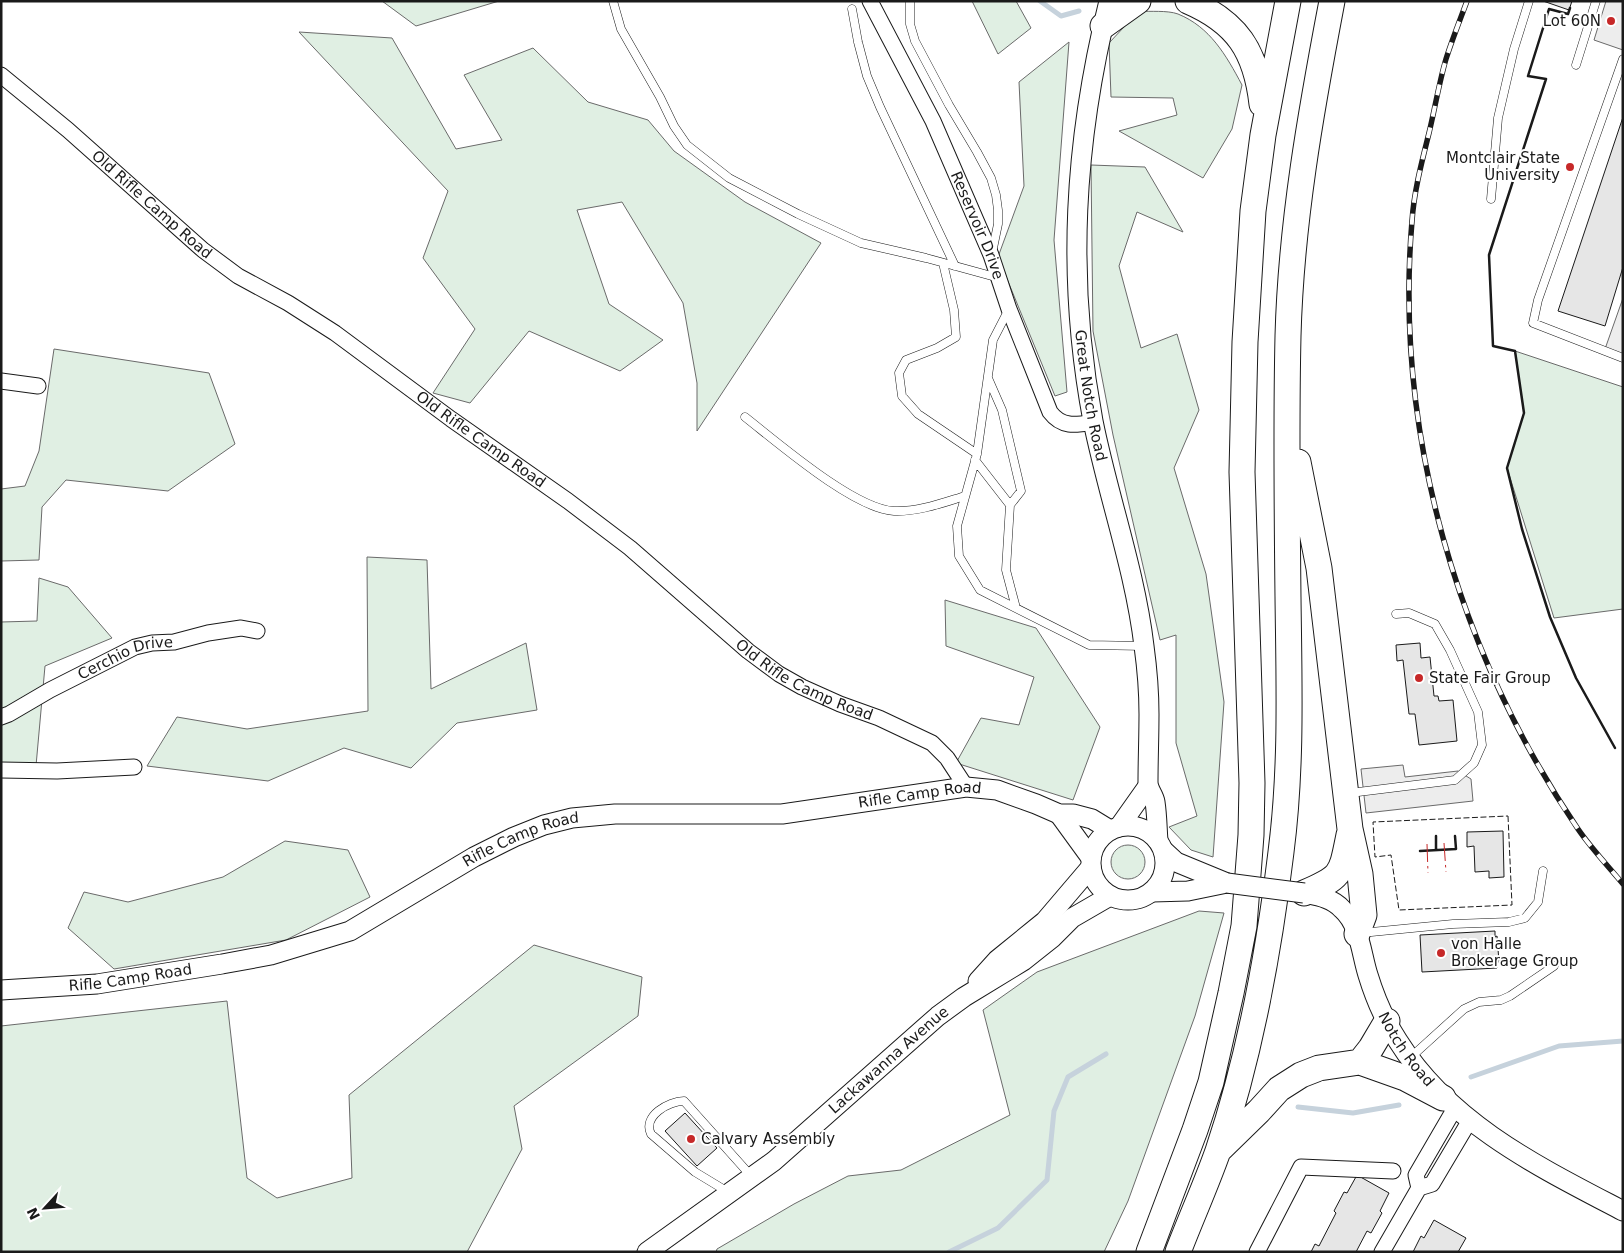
<svg xmlns="http://www.w3.org/2000/svg" width="1624" height="1253" font-family="'DejaVu Sans',sans-serif">
	<rect width="100%" height="100%" fill="#fff"/>
	<path fill="#e0efe3" stroke="#6a6a6a" d="M382 1H499L416 26Z
		M972 1H1016L1031 28 998 54Z
		M1139 11C1150 12 1167 10 1178 14 1210 27 1226 55 1242 85L1232 129 1203 178 1119 131 1177 115 1173 98 1111 97 1109 43Z
		M299 32 392 38 456 149 502 140 464 75 533 48 588 102 648 120 674 151 745 202 821 243 697 431V383L683 303 622 202 577 210 609 304 663 340 620 371 529 331 470 403 433 393 475 329 423 258 448 191Z
		M1069 42 1054 240 1067 392 1055 396 998 257 1024 186 1019 82Z
		M1091 165 1145 167 1183 232 1137 212 1119 266 1141 348 1177 334 1199 410 1174 468 1206 574 1224 702 1213 857 1191 850 1169 827 1197 816 1176 743V635L1160 640 1113 435 1093 331Z
		M54 349 209 373 235 444 168 491 66 480 42 507 39 560 1 561V489L25 486 39 451Z
		M1515 351 1623 387V609L1554 618 1507 468 1524 413Z
		M367 557 427 560 431 689 526 643 537 710 457 723 411 768 344 748 268 781 147 766 177 717 247 729 368 711Z
		M39 578 68 587 112 638 45 666 36 766 1 764V622L37 621Z
		M945 600 1036 628 1100 727 1073 800 956 763 981 718 1019 725 1034 677 946 646Z
		M285 841 348 850 370 897 286 940 114 969 68 928 84 892 128 902 223 877Z
		M1111 862a17 17 0 1 1 34 0a17 17 0 1 1-34 0Z
		M1199 911 1224 913 1195 1016 1128 1201 1104 1252H716L717 1249 794 1204 848 1176 901 1170 1010 1115 983 1010 1037 972Z
		M534 945 642 977 638 1016 514 1106 522 1149 467 1252H1V1026L227 1001 247 1178 277 1198 352 1178 349 1095Z"/>
	<path fill="#ededed" stroke="#6a6a6a" d="M1606 1H1623V50L1594 40Z
		M1623 298V355L1605 349Z
		M1403 765 1405 777 1458 771 1471 779 1473 801 1366 813 1361 769Z"/>
	<g fill="none" stroke-linecap="round" stroke-linejoin="round">
		<path stroke="#c6d2dc" stroke-width="5" d="M1040 1 1061 16 1079 11
			M1471 1077 1559 1046 1623 1041
			M1298 1107 1353 1113 1399 1105
			M949 1252 998 1228 1047 1180 1054 1111 1068 1077 1106 1054"/>
	</g>
	<path fill="#e6e6e6" stroke="#1a1a1a" d="M1543 1H1572L1569 10Z
		M1623 117V267L1605 326 1558 311Z
		M1420 643 1421 658 1430 657 1434 696H1438L1439 701 1453 700 1457 741 1419 745 1415 714H1409L1403 660 1397 661 1396 645Z
		M1503 831 1504 877 1489 878V871L1475 872 1474 846 1467 847V832Z
		M1495 931V937L1497 936 1499 962H1497V968L1422 972 1420 935Z
		M685 1113 717 1148 697 1166 665 1131Z
		M1357 1175 1389 1193 1380 1211 1382 1213 1371 1233 1367 1231 1356 1252H1311L1315 1244 1319 1246 1336 1213 1334 1211 1344 1192 1347 1193Z
		M1434 1220 1466 1238 1458 1252H1413L1421 1236 1424 1238Z"/>
	<g fill="none" stroke-linecap="round" stroke-linejoin="round">
		<defs>
			<path id="service" d="M613 1 621 29 660 97 674 126 687 145 729 178 798 214 861 243 926 258 999 278
				M910 1V24L915 41 949 105 977 152 991 178 996 195 998 210V224L992 253
				M852 9 858 42 867 76 880 107 955 266
				M1623 59 1538 300 1533 323 1623 358
				M1576 65 1596 1
				M1491 199 1498 118 1514 49 1529 1
				M943 263 954 310 956 337 937 348 906 360 899 373 902 396 918 414 977 454
				M1009 309 993 340 977 454 957 526 959 556 980 590 1089 645 1144 646
				M988 378 1002 410 1021 491 1010 505 1006 570 1016 608
				M745 417C777 442 854 509 894 511 918 512 942 503 965 496
				M975 460 1010 505
				M1350 793 1455 780 1474 763 1482 745 1478 712 1450 650 1435 624 1409 613 1396 614
				M1361 933 1453 924 1509 922 1525 918 1538 902 1543 871
				M1411 1057 1464 1009 1479 1002 1501 1000 1510 996 1554 966
				M728 1192 695 1172 651 1134C642 1116 669 1101 684 1101L752 1177"/>
			<g id="minor">
				<path id="s1" d="M870 1 933 121 991 255 1009 309 1050 412C1062 428 1076 425 1094 422"/>
				<path id="s2" d="M1 75 68 130 203 250 238 276 288 303 335 333 451 419 568 501 630 548 748 651 779 674 802 687 840 704 879 718 932 743 947 758 966 787"/>
				<path d="M1 381 38 386"/>
				<path id="s3" d="M1 717 9 714 50 690 135 647 152 643 174 642 208 633 241 628 257 631"/>
				<path d="M1 770 57 771 134 767"/>
				<path d="M1419 1188 1416 1175 1455 1108"/>
				<path d="M1257 1252 1301 1167 1393 1171"/>
				<path d="M1382 1252 1419 1188 1432 1184 1470 1120"/>
			</g>
			<g id="tertiary">
				<path id="s4" d="M1109 1C1074 142 1066 278 1093 421 1108 496 1135 570 1144 646 1147 668 1149 692 1149 714 1149 737 1148 760 1148 782 1148 790 1154 795 1155 802 1157 815 1157 828 1158 841"/>
				<path d="M1059 814 1091 858"/>
				<circle cx="1128" cy="863" r="37"/>
				<path d="M1119 827 1148 786"/>
				<path d="M1163 850 1176 862 1227 883"/>
				<path d="M1152 892 1188 891 1227 883"/>
				<path id="s5" d="M1304 893C1318 896 1332 898 1342 909 1360 925 1361 953 1368 975 1375 998 1385 1021 1398 1041 1450 1124 1539 1167 1623 1211"/>
				<path d="M978 981 997 960 1045 921 1091 867"/>
				<path id="s6" d="M1 990 97 984 222 964 271 955 350 931 474 857 514 837 544 825 572 818 615 814H782L966 787 997 790 1036 804 1059 814H1073L1092 819 1110 830"/>
				<path id="s7" d="M647 1252 774 1161 938 1016 964 997 1023 961 1052 938 1072 918 1110 896"/>
			</g>
			<path id="trunk" d="M1188 1C1237 22 1256 51 1262 104
				M1103 26 1138 1
				M1298 462 1319 568 1350 829 1360 874 1364 915 1357 934
				M1304 893C1342 877 1341 875 1349 835
				M1360 1062 1371 1048 1387 1021
				M1219 1150 1259 1111 1279 1089 1301 1075 1319 1068 1360 1062 1405 1078 1443 1098
				M1149 1252 1195 1130 1211 1082 1231 993 1244 926 1251 835 1252 783 1242 472 1245 342 1253 211 1263 135 1288 1
				M1178 1252C1191 1218 1206 1185 1218 1151 1250 1056 1269 951 1281 852 1292 767 1289 682 1288 597 1287 510 1286 423 1288 336 1291 223 1311 111 1332 1"/>
		</defs>
		<use href="#service" stroke="#1a1a1a" stroke-width="9"/>
		<use href="#minor" stroke="#1a1a1a" stroke-width="17"/>
		<use href="#tertiary" stroke="#1a1a1a" stroke-width="21"/>
		<use href="#trunk" stroke="#1a1a1a" stroke-width="27"/>
		<use href="#service" stroke="#fff" stroke-width="8"/>
		<use href="#minor" stroke="#fff" stroke-width="15"/>
		<use href="#tertiary" stroke="#fff" stroke-width="19"/>
		<use href="#trunk" stroke="#fff" stroke-width="25"/>
		<defs>
			<path id="rail" d="M1467 1C1460 20 1452 40 1446 59 1439 83 1435 108 1429 133 1422 161 1414 191 1412 221 1394 434 1458 652 1578 829 1591 848 1608 866 1623 884"/>
		</defs>
		<use href="#rail" stroke="#1a1a1a" stroke-width="5.5"/>
		<use href="#rail" stroke="#fff" stroke-width="4" stroke-dasharray="11" stroke-linecap="butt"/>
		<defs>
			<path id="tertiary-bridge" d="M1227 883 1304 893"/>
		</defs>
		<use href="#tertiary-bridge" stroke="#1a1a1a" stroke-width="21" stroke-linecap="butt"/>
		<use href="#tertiary-bridge" stroke="#fff" stroke-width="19"/>
		<path stroke="#1a1a1a" stroke-width="1" stroke-dasharray="6 2.5" stroke-linecap="butt" d="M1508 816 1512 905 1399 910 1391 855 1375 857 1373 822Z"/>
		<path stroke="#1a1a1a" stroke-width="2.5" d="M1570 8 1568 14 1549 9 1528 76 1546 79 1489 255 1493 346 1515 351 1524 413 1507 468 1522 529 1550 617 1576 678 1615 748
			M1436 836V850
			M1420 851 1456 849 1455 836"/>
		<path stroke="#c62828" stroke-width="1" stroke-dasharray="18 4 2.5 4" stroke-linecap="butt" d="M1444 843 1446 872
			M1427 844 1428 873"/>
	</g>
	<g fill="#c62828" stroke="#fff" stroke-width="2">
		<circle cx="1611" cy="21" r="5"/>
		<circle cx="1570" cy="167" r="5"/>
		<circle cx="1419" cy="678" r="5"/>
		<circle cx="1441" cy="953" r="5"/>
		<circle cx="691" cy="1139" r="5"/>
	</g>
	<g text-anchor="middle" dominant-baseline="central" stroke-width="4" stroke-linejoin="round" paint-order="stroke">
		<g font-size="15" fill="#1a1a1a" stroke="#fff" text-anchor="start">
			<text x="1601" y="21" text-anchor="end">Lot 60N</text>
			<text x="1560" y="158" text-anchor="end">Montclair State<tspan x="1560" dy="17">University</tspan></text>
			<text x="1429" y="678">State Fair Group</text>
			<text x="1451" y="944">von Halle<tspan x="1451" dy="17">Brokerage Group</tspan></text>
			<text x="701" y="1139">Calvary Assembly</text>
		</g>
		<g font-size="15" fill="#1a1a1a" stroke="#fff">
			<text stroke="none"><textPath href="#s2" startOffset="199">Old Rifle Camp Road</textPath></text>
			<text stroke="none"><textPath href="#s1" startOffset="249">Reservoir Drive</textPath></text>
			<text stroke="none"><textPath href="#s4" startOffset="398">Great Notch Road</textPath></text>
			<text stroke="none"><textPath href="#s2" startOffset="604">Old Rifle Camp Road</textPath></text>
			<text stroke="none"><textPath href="#s3" startOffset="139">Cerchio Drive</textPath></text>
			<text stroke="none"><textPath href="#s2" startOffset="1009">Old Rifle Camp Road</textPath></text>
			<text stroke="none"><textPath href="#s6" startOffset="955">Rifle Camp Road</textPath></text>
			<text stroke="none"><textPath href="#s6" startOffset="550">Rifle Camp Road</textPath></text>
			<text stroke="none"><textPath href="#s6" startOffset="130">Rifle Camp Road</textPath></text>
			<text stroke="none"><textPath href="#s5" startOffset="198">Notch Road</textPath></text>
			<text stroke="none"><textPath href="#s7" startOffset="309">Lackawanna Avenue</textPath></text>
		</g>
	</g>
	<rect width="1624" height="1253" fill="none" stroke="#1a1a1a" stroke-width="5"/>
	<g transform="translate(45 1208) rotate(244)" stroke="#ffffff" stroke-width="4" paint-order="stroke">
	<path d="M0-4L9 19L0 12L-9 19Z" fill="#1a1a1a"/>
	<text y="-8" font-size="14" font-weight="bold" text-anchor="middle" fill="#1a1a1a">N</text>
	</g>
</svg>
